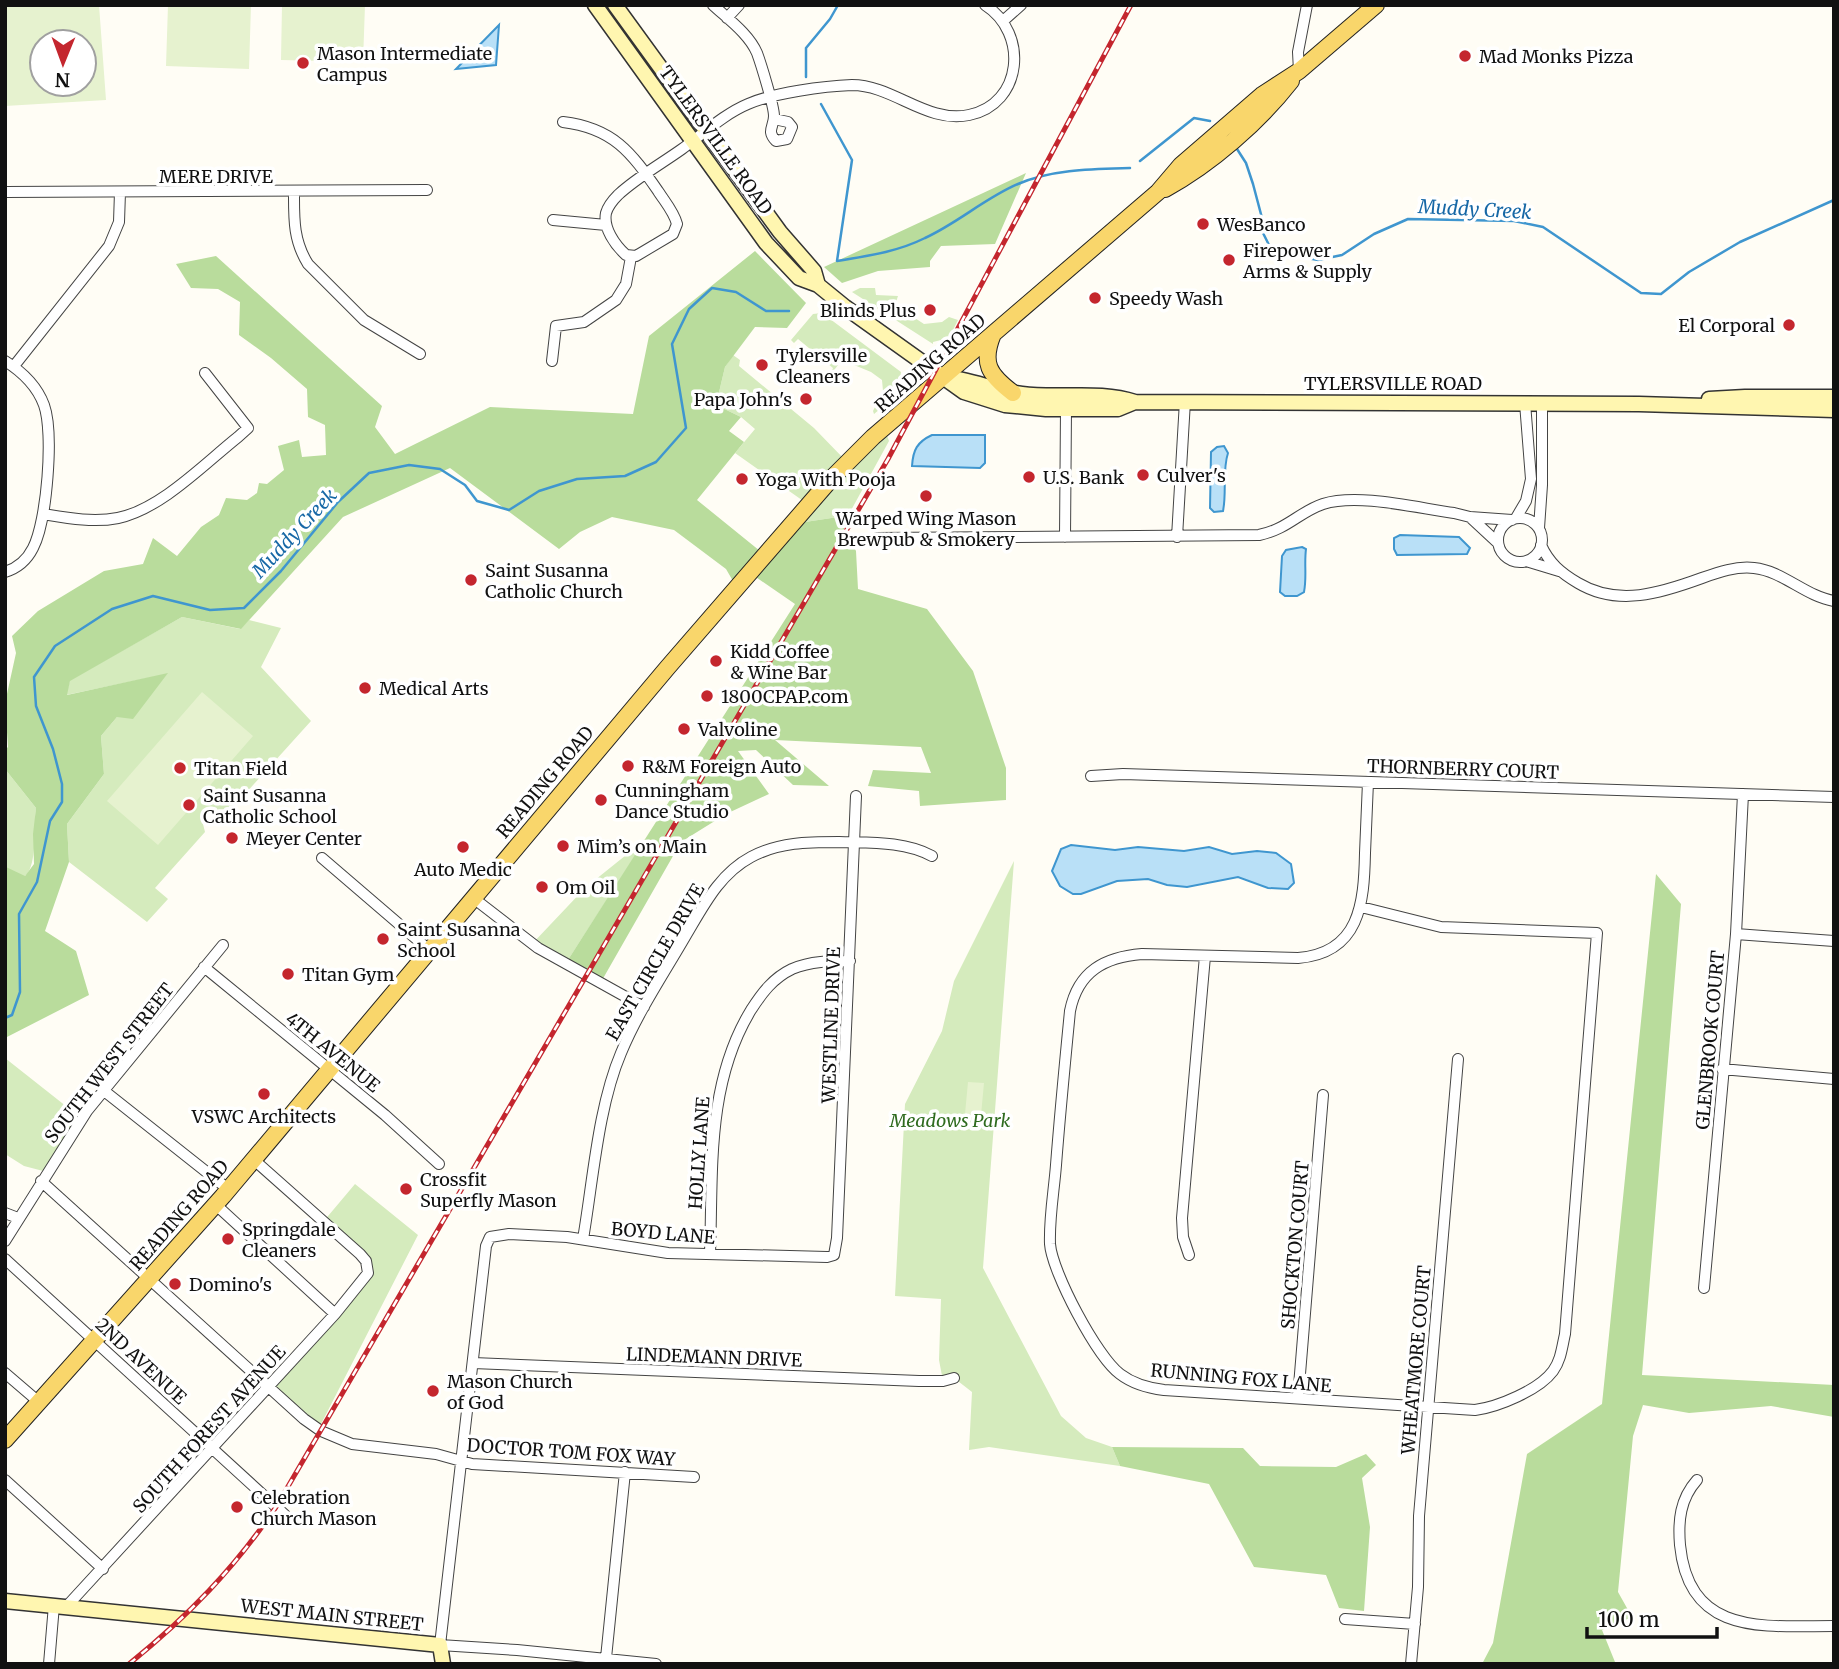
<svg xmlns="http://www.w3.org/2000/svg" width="1839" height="1669" font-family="Merriweather,serif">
	<rect width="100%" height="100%" fill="#fffdf5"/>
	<path fill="#d5ebbd" d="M860 288H875L876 295 898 296 895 305 924 324 942 322 949 317 958 320 949 338 933 342V344L852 292Z
		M822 313 901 372 898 394 874 414 873 411 883 391 882 380 871 372 842 360 831 374 833 368 798 339 794 343 791 340 813 314Z
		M733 355 740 360 739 366 814 428 847 462 884 427 889 441 843 525 838 517 792 524 809 505 735 453 755 429 741 417 716 405 725 367Z
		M182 617 240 629 249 620 281 628 261 667 311 721 236 804 226 809 210 810 202 820 205 832 155 888 168 899 147 922 69 862 67 824 104 774 101 736 117 717 167 674 66 695 70 680Z
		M5 769 36 808C34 825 37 865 26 875 21 880 12 883 5 886Z
		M646 839 566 963 532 944 585 888Z
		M1014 861 983 1268 1061 1416 1086 1438 1112 1447 1120 1466 989 1447 969 1450 972 1392 954 1378 943 1381 939 1360 941 1299 895 1296 905 1104 942 1031 954 981Z
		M5 1058 81 1118 47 1172 24 1166 5 1154Z
		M355 1184 418 1235 321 1424 314 1426 269 1387 368 1267 323 1222Z"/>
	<path fill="#b9dc9c" d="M1026 173 995 244 941 246 930 261V267L878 271 842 283 824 267Z
		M755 251 806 303 787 328 755 327 725 367 716 405 741 417 729 431 744 442 697 500 765 555 792 524 838 517 856 551 858 589 927 609 973 671 1006 768V800L920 806 919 791 868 786 873 770 931 773 921 747 775 740 829 786 793 785 756 750 738 751 769 794 726 814 681 842 601 982 566 963 795 604 750 573 737 588 726 569 674 530 612 517 580 532 559 549 450 468 343 517 241 629 182 617 70 681 67 695 168 673 133 719 117 717 101 736 104 774 67 824 69 862 45 931 76 951 89 995 5 1038 6 867 25 876 34 864 33 834 36 808 5 769V750L8 747 5 703 16 653 12 636 38 611 104 571 143 564 153 538 177 556 201 527 219 515 226 498 247 500 257 493 259 483 267 484 284 470 278 446 299 440 302 457 326 455 325 425 308 417 307 389 271 358 239 335 240 302 218 289 191 288 176 264 216 256 382 406 375 427 395 454 490 407 633 414 649 336Z
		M1656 874 1681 904 1642 1375 1834 1385V1417L1771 1406 1689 1413 1643 1405 1633 1436 1618 1592 1632 1617 1602 1630 1615 1662 1613 1664H1482L1493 1643 1527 1454 1602 1404Z
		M1112 1447 1243 1448 1260 1466 1336 1467 1366 1454 1376 1465 1362 1478 1370 1527 1364 1611 1339 1608 1326 1575 1254 1567 1209 1484 1120 1466Z"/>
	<path fill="#e6f2cf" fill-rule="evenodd" d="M5 5H99L106 100 5 106ZM84 42V84H42V42Z
		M168 5H251L249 69 166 66Z
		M282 5H365L363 62 281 60Z
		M202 692 253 736 158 845 107 801Z
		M968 1082 984 1083 981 1115 965 1114Z"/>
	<path fill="#b9e0f7" stroke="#3f96cf" stroke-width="2" d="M499 25 496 65 456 69Z
		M932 435H985V463L980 468 912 466C913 450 917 442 932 435Z
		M1224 446 1228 453C1222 471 1227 492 1223 511L1214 512 1210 508 1211 452 1217 447Z
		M1400 535 1459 537 1470 548 1467 554 1397 555 1394 549V538Z
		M1302 547 1306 549C1304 564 1307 577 1304 592L1297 596H1285L1280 592 1282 556 1286 550Z
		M1071 845 1115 850 1138 847 1184 851 1209 847 1232 854 1257 851 1276 853 1291 864 1294 883 1288 889 1268 888 1238 877 1187 887 1167 885 1148 879 1117 881 1081 894H1073L1060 886 1052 871 1061 849Z"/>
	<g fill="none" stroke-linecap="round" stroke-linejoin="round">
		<path stroke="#3f96cf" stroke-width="2.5" d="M806 77V48L830 19 838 5
			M821 104 852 160 837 261C867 256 897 252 925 238 958 223 985 198 1018 184 1052 169 1094 169 1130 168
			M1237 149 1246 163 1253 184 1262 218 1263 233 1269 245 1290 255 1318 260 1342 255 1374 234 1408 219 1514 221 1543 227 1641 293 1661 294 1689 272 1740 242 1834 200
			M1140 161 1194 118 1210 121
			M5 1018 12 1015 20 992 19 914 37 882 50 821 62 802V784L53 749 36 706 34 677 55 646 112 609 153 596 210 610 244 608 281 571 338 502 369 473 409 465 440 469 465 485 477 501 509 510 539 491 577 479 625 476 656 462 686 428 672 344 689 309 712 288 736 292 766 311H789"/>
		<defs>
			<path id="minor" d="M713 5C728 19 749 34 757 53 761 64 774 106 774 116 774 127 766 131 776 141L787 139 792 127 788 122 774 119
				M727 18 739 5
				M1003 21 1021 5
				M1299 71 1298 52 1307 5
				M563 122C613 128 631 152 658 191 665 202 674 212 677 224L673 234 636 256 626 255C615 245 603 228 606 213 608 206 613 200 618 195 636 178 661 164 682 149 703 134 724 114 748 104 773 93 824 86 852 85 893 85 927 124 969 115 1023 104 1029 33 985 5
				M294 191C294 218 293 240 308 264L364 320 420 354
				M5 192 427 190
				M553 220 606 225
				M5 361C21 371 37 386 44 405 54 433 47 521 33 548 27 560 18 568 5 572
				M552 361 556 326 584 322 616 300 626 284 631 257
				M14 366 109 246 119 222 120 192
				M43 514C67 518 93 523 118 518 161 509 204 464 238 437L248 428 205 373
				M1470 517 1498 543
				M1498 540a22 22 0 1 1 44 0a22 22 0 1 1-44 0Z
				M1516 518 1526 501 1531 479 1525 403
				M1539 528 1542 485V403
				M1065 537 1066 409
				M1177 537 1185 401
				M877 538 1259 535C1288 529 1299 512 1323 504 1358 493 1417 508 1454 513L1470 517 1512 520
				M1541 545C1549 563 1561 573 1578 583 1618 607 1661 593 1702 578 1719 572 1736 566 1754 568 1783 571 1805 596 1834 601
				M1526 561 1559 571
				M1091 776 1123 774 1834 797
				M322 858 428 949
				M472 897 538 948 644 1007
				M1361 907 1441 927 1597 933 1565 1334C1562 1347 1561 1360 1553 1371 1539 1390 1498 1407 1475 1410L1164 1390C1148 1388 1133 1384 1120 1374 1097 1357 1052 1272 1050 1244 1049 1218 1054 1191 1056 1165 1060 1113 1065 1062 1070 1011 1078 971 1105 957 1142 954L1298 958C1360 953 1364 903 1365 853 1366 829 1367 806 1368 782
				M1736 934 1834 941
				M204 967 385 1115 439 1164
				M1722 1069 1834 1079
				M103 1090 228 1189
				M41 1181 304 1419 321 1431 352 1444 436 1454 472 1464 694 1477
				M215 1204 335 1314
				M5 1213 18 1218
				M583 1239C593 1181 598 1107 621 1053 638 1012 663 975 685 937 703 907 719 874 751 857 779 842 808 842 839 842 870 843 904 841 932 856
				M5 1241 87 1111 223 945
				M710 1254C713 1170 706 1084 751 1010 762 993 773 978 792 969 811 961 830 961 850 961
				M1189 1255 1183 1237 1182 1218 1205 956
				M5 1259 285 1515
				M1704 1288 1736 934 1743 794
				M473 1363 919 1381H943L954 1378
				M5 1373 40 1403
				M1298 1398 1323 1095
				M5 1480 103 1569
				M1697 1480C1680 1499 1678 1521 1680 1545 1689 1637 1765 1626 1834 1626
				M67 1606 335 1314 368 1273 366 1261 360 1254 253 1159
				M1345 1619 1415 1624
				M606 1658 625 1472
				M49 1664 54 1605
				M656 1664 517 1650 440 1645 486 1246 490 1237 509 1234 567 1237 668 1253 827 1257 834 1255 837 1238 856 796
				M1411 1664 1418 1587 1419 1516 1458 1059"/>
			<path id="secondary" d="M595 5 766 243 799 278 818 285 845 307 964 392 1005 405 1046 409H1118L1135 402
				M615 5 780 232 814 271 818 285
				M944 377C971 379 995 391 1022 394 1060 399 1099 390 1135 402L1639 404 1834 410
				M1709 399 1745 397H1834
				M5 1601 440 1645 443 1664"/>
			<path id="primary" d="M1165 189C1211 164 1259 122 1291 81
				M993 334C981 363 989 375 1013 393
				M5 1440 223 1196 668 667 831 479 873 437 1158 192 1181 165 1262 95 1299 71 1376 5"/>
		</defs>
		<use href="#minor" stroke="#444" stroke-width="12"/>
		<use href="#secondary" stroke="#333" stroke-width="17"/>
		<use href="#primary" stroke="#222" stroke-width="18"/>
		<use href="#minor" stroke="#fff" stroke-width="10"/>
		<use href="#secondary" stroke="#fff6b0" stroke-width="14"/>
		<use href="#primary" stroke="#f9d66b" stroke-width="16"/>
		<defs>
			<path id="rail" d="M129 1664C188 1616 234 1569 276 1507L888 459 1131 5"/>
		</defs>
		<use href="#rail" stroke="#c4262e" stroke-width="5"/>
		<use href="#rail" stroke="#fff" stroke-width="2.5" stroke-dasharray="8" stroke-linecap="butt"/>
	</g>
	<g fill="#c4262e" stroke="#fff" stroke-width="2.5">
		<circle cx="1465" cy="56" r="7"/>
		<circle cx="303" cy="63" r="7"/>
		<circle cx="1203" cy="224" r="7"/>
		<circle cx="1229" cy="260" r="7"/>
		<circle cx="1095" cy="298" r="7"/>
		<circle cx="930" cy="310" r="7"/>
		<circle cx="1789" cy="325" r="7"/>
		<circle cx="762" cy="365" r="7"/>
		<circle cx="806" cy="399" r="7"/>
		<circle cx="1143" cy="475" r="7"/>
		<circle cx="1029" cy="477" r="7"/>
		<circle cx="742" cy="479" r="7"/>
		<circle cx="926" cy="496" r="7"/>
		<circle cx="471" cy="580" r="7"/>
		<circle cx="716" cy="661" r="7"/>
		<circle cx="365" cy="688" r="7"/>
		<circle cx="707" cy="696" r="7"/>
		<circle cx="684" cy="729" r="7"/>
		<circle cx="628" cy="766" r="7"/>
		<circle cx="180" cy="768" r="7"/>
		<circle cx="601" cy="800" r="7"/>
		<circle cx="189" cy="805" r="7"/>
		<circle cx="232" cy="838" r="7"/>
		<circle cx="563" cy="846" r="7"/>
		<circle cx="463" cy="847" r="7"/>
		<circle cx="542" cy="887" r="7"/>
		<circle cx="383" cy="939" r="7"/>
		<circle cx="288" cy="974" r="7"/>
		<circle cx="264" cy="1094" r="7"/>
		<circle cx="406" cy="1189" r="7"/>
		<circle cx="228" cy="1239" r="7"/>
		<circle cx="175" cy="1284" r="7"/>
		<circle cx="433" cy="1391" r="7"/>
		<circle cx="237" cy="1507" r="7"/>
	</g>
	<g text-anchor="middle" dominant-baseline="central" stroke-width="7" stroke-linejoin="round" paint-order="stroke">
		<g font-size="18" fill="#111" stroke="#fff" text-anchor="start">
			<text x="317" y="53">Mason Intermediate<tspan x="317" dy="21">Campus</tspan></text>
			<text x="1479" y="56">Mad Monks Pizza</text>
			<text x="1217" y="224">WesBanco</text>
			<text x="1243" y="250">Firepower<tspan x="1243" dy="21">Arms &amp; Supply</tspan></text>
			<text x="1109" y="298">Speedy Wash</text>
			<text x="916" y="310" text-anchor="end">Blinds Plus</text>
			<text x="1775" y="325" text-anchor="end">El Corporal</text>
			<text x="776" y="355">Tylersville<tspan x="776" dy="21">Cleaners</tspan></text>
			<text x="792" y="399" text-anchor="end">Papa John's</text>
			<text x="1157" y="475">Culver's</text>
			<text x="1043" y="477">U.S. Bank</text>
			<text x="756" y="479">Yoga With Pooja</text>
			<text x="926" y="518" text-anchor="middle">Warped Wing Mason<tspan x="926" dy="21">Brewpub &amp; Smokery</tspan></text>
			<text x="485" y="570">Saint Susanna<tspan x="485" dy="21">Catholic Church</tspan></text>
			<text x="730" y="651">Kidd Coffee<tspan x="730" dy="21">&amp; Wine Bar</tspan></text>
			<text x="379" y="688">Medical Arts</text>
			<text x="721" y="696">1800CPAP.com</text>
			<text x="698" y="729">Valvoline</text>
			<text x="642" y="766">R&amp;M Foreign Auto</text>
			<text x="194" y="768">Titan Field</text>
			<text x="615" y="790">Cunningham<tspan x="615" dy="21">Dance Studio</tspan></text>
			<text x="203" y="795">Saint Susanna<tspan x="203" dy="21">Catholic School</tspan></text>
			<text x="246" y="838">Meyer Center</text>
			<text x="577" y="846">Mim’s on Main</text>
			<text x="463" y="869" text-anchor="middle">Auto Medic</text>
			<text x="556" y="887">Om Oil</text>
			<text x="397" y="929">Saint Susanna<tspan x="397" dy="21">School</tspan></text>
			<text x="302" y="974">Titan Gym</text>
			<text x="264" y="1116" text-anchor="middle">VSWC Architects</text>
			<text x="420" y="1179">Crossfit<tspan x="420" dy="21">Superfly Mason</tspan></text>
			<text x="242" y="1229">Springdale<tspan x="242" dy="21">Cleaners</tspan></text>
			<text x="189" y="1284">Domino's</text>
			<text x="447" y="1381">Mason Church<tspan x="447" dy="21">of God</tspan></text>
			<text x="251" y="1497">Celebration<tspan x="251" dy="21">Church Mason</tspan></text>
		</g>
		<g font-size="18" fill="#111" stroke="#fff">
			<text transform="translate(716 140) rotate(54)">TYLERSVILLE ROAD</text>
			<text x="216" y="176">MERE DRIVE</text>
			<text transform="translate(930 363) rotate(-41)">READING ROAD</text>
			<text x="1393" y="383">TYLERSVILLE ROAD</text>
			<text transform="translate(1463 769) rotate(2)">THORNBERRY COURT</text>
			<text transform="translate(545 782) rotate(-50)">READING ROAD</text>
			<text transform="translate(655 962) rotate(-60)">EAST CIRCLE DRIVE</text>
			<text transform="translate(831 1025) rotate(-88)">WESTLINE DRIVE</text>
			<text transform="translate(1710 1040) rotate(-85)">GLENBROOK COURT</text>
			<text transform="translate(333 1052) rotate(39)">4TH AVENUE</text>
			<text transform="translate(109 1063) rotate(-52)">SOUTH WEST STREET</text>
			<text transform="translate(699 1153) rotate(-86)">HOLLY LANE</text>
			<text transform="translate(179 1215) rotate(-49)">READING ROAD</text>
			<text transform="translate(663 1233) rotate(5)">BOYD LANE</text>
			<text transform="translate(1295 1245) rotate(-85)">SHOCKTON COURT</text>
			<text transform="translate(714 1357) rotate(2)">LINDEMANN DRIVE</text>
			<text transform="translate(1416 1360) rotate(-85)">WHEATMORE COURT</text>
			<text transform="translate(141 1361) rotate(43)">2ND AVENUE</text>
			<text transform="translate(1241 1378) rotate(5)">RUNNING FOX LANE</text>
			<text transform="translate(209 1429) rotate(-48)">SOUTH FOREST AVENUE</text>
			<text transform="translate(571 1452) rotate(4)">DOCTOR TOM FOX WAY</text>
			<text transform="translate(332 1615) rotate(6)">WEST MAIN STREET</text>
		</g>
		<g font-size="18" font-style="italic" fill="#2f6b1f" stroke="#fff">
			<text x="950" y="1120">Meadows Park</text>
		</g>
		<g font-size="19" font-style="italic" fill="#1768a6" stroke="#fff">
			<text transform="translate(1475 209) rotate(3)">Muddy Creek</text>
			<text transform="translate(294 533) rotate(-47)">Muddy Creek</text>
		</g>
	</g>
	<rect width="1839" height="1669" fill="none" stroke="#111111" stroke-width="14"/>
	<g transform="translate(63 63) rotate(181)"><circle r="33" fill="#ffffff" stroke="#a0a0a0" stroke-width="2"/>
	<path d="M0-5L12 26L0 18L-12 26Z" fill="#c4262e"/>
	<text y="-10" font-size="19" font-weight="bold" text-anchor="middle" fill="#111111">N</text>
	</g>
	<path d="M1587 1627v10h130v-10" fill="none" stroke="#111111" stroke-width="3.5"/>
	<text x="1598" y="1627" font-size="21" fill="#111111" stroke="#ffffff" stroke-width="5" paint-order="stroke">100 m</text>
</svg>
